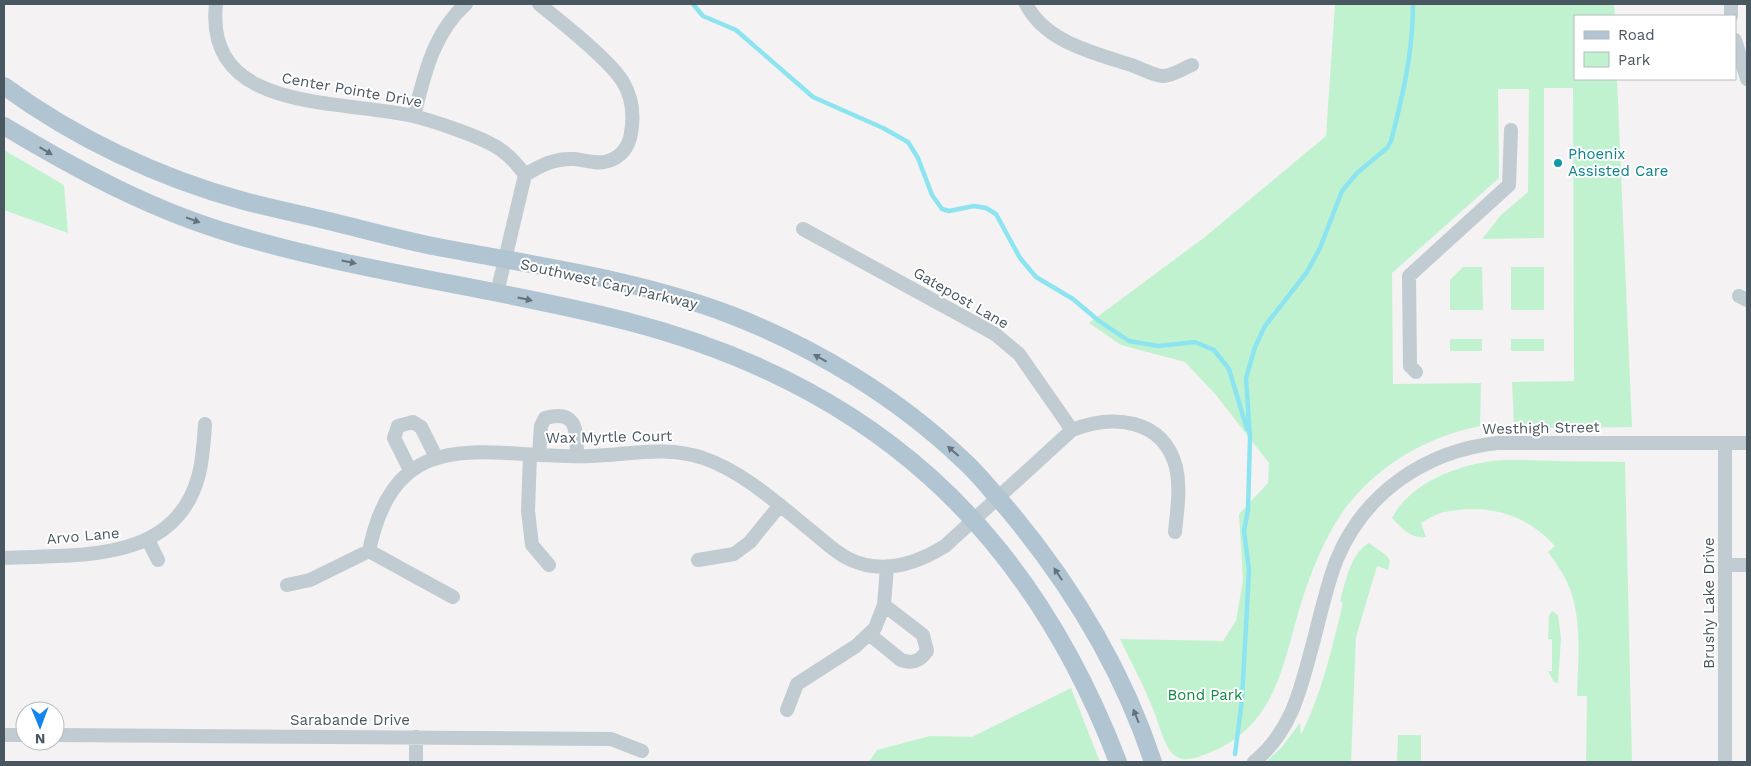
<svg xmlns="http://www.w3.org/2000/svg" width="1751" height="766" font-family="'Work Sans',sans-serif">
	<rect width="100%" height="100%" fill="#f4f2f2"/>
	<path fill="#c0f2d0" d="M1335 4H1614L1615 16H1575V79H1617L1632 427 1514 428 1512 382 1574 381 1573 88H1544V238L1482 239 1501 215 1528 192 1529 89H1498L1499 178 1392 273 1393 384 1481 383 1480 426C1427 437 1381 463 1347 506 1331 527 1318 555 1309 580 1283 647 1286 724 1206 754 1196 758 1184 763 1174 755 1164 747 1157 717 1151 704 1142 682 1130 660 1120 639L1223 641 1236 621 1243 580 1239 514 1268 483 1269 463 1216 395 1185 362 1121 345 1089 323 1205 237 1326 136Z
		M4 150 64 185 68 233 4 210Z
		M1463 267H1482L1483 310H1450V280Z
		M1511 267H1544V310H1511Z
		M1450 339H1482V351H1450Z
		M1511 339H1544V351H1511Z
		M1555 461 1625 462 1632 762H1586L1587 696H1577C1578 658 1583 617 1567 582 1562 571 1555 562 1548 552L1555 546C1527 514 1486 503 1445 512 1437 513 1428 519 1421 523L1426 537C1410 539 1402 528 1392 518 1409 485 1451 468 1485 462 1507 458 1533 461 1555 461Z
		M1369 543 1387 556 1390 561 1388 570 1377 566 1356 637 1351 762H1266L1281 748 1300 723 1301 735C1322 693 1332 648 1343 603L1340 601C1346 581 1350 554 1369 543Z
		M1552 611 1558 615 1561 638 1558 683 1554 682 1548 671H1552V639H1548L1549 616Z
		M1071 688 1100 762H869L877 750 930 736 972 737Z
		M1398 735H1421V762H1397Z"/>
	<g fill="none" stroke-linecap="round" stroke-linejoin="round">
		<path stroke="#8ce4f1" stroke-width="4.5" d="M693 4 703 16 736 30 813 97 883 128 908 142 918 158 932 195 942 209 949 211 974 206 986 208 996 214 1020 258 1036 277 1073 299 1099 321 1129 341 1158 346 1195 342 1214 350 1229 369 1247 429
			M1235 754 1242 700 1249 570 1244 531 1248 510 1250 438 1246 378 1255 347 1265 326 1307 272 1320 248 1342 191 1357 173 1387 148 1391 141C1403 95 1413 52 1413 4"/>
		<path stroke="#c0cbd2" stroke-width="14" d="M216 4C204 114 341 99 413 116 434 121 485 138 501 150 511 157 518 165 525 175L497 293
			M1026 4C1046 43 1095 53 1134 66 1142 69 1155 76 1163 76 1172 76 1184 68 1192 65
			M1731 4V16
			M1735 40 1747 79
			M414 116C424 76 433 33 466 4
			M525 175C541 165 555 158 574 159 586 160 597 165 608 161 621 157 629 147 631 133 634 116 632 97 623 82 610 60 560 21 539 4
			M803 229 995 334 1019 354 1072 430
			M1739 296 1747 300
			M1416 372 1410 366 1409 276 1509 185 1511 130
			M1725 443V762
			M530 455 528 511 532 545 549 565
			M539 455 541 426 545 418C579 409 576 432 577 456
			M410 470 394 438 398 426 413 422 421 427 436 457
			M148 540 158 560
			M369 551C397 416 489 460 590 456 628 455 666 445 703 458 742 471 777 503 809 529 822 539 834 552 849 559 882 575 916 564 945 546L1072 430C1112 414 1163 418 1176 467 1181 489 1177 510 1175 532
			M369 551 453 597
			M4 558C77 554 176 565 199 474 203 457 204 441 205 424
			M698 560 734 554 750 542 780 505
			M1726 565H1747
			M287 585 310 580 369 551
			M869 634 901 660C913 664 920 661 927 651L923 635 884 605
			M787 710 797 684 856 646 875 628 884 605 887 567
			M4 735H25
			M55 735 611 739 642 751
			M416 762V737
			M1254 762C1289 733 1299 696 1310 654 1319 623 1325 589 1337 559 1365 492 1426 451 1497 443H1747"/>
		<path stroke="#b1c4d1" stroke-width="18" d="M4 86C75 138 159 178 244 201 274 209 304 215 333 222 370 231 406 241 443 248 539 266 640 280 731 315 816 348 898 398 963 460 979 474 992 492 1006 507 1070 583 1122 668 1153 762
			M4 126C77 170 153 211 236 235 364 273 497 288 626 321 871 384 1028 527 1118 762"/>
	</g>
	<defs><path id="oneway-solid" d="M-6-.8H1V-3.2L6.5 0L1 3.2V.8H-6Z" transform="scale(1.25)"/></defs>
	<g fill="#63727d">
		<use href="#oneway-solid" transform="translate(46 151) rotate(31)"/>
		<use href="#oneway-solid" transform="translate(193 220) rotate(20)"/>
		<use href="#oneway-solid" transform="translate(349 262) rotate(12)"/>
		<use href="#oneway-solid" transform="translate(525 299) rotate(12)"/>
		<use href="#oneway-solid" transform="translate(820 358) rotate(-151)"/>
		<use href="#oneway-solid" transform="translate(953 451) rotate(-139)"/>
		<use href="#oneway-solid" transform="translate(1058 574) rotate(-124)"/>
		<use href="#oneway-solid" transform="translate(1136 716) rotate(-112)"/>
	</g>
	<circle fill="#0f9aa8" stroke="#fff" stroke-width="2" cx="1558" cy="163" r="5"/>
	<g text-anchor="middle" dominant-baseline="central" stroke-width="4" stroke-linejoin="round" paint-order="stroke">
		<g font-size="15" fill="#495761" stroke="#fff">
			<text transform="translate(352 90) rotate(10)">Center Pointe Drive</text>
			<text transform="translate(609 284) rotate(13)">Southwest Cary Parkway</text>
			<text transform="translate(961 298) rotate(30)">Gatepost Lane</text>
			<text transform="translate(1541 428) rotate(-1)">Westhigh Street</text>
			<text transform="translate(609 437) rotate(-1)">Wax Myrtle Court</text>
			<text transform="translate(83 536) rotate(-5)">Arvo Lane</text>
			<text transform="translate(1709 603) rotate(-90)">Brushy Lake Drive</text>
			<text x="350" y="720">Sarabande Drive</text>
		</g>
		<g font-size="15" fill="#0d838f" stroke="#fff" text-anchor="start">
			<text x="1568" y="154">Phoenix<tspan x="1568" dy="17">Assisted Care</tspan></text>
		</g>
		<g font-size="15" fill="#138845" stroke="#fff">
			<text x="1205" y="695">Bond Park</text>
		</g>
	</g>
	<rect width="1751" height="766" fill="none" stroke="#495761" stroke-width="10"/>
	<rect x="1574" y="15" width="162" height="65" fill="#ffffff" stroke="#b6bcc0"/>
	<rect x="1584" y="31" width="25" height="8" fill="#b1c4d1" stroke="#b6bcc0"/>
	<text x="1618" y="40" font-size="15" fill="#495761">Road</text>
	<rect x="1584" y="52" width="25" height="15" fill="#c0f2d0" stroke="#b6bcc0"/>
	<text x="1618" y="65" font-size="15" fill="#495761">Park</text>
	<g transform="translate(40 726) rotate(179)"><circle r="24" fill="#ffffff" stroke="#b6bcc0"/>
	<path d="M0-4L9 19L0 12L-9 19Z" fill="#1284ee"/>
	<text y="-8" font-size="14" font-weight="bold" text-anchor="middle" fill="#495761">N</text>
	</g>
</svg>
